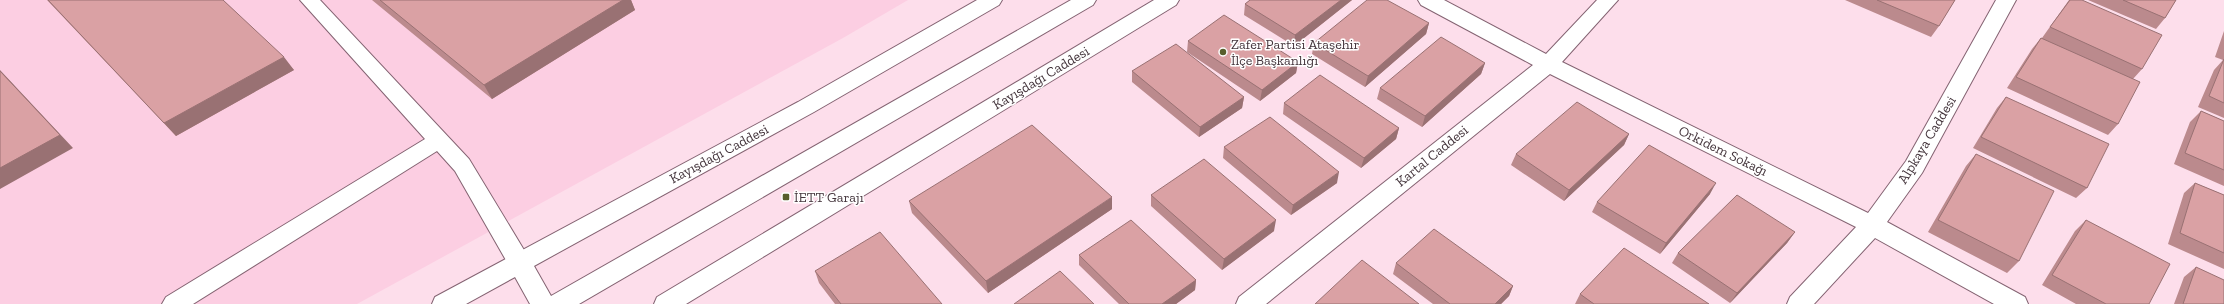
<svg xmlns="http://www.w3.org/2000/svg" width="2224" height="304" font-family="'Zilla Slab',serif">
	<rect width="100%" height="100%" fill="#fddeeb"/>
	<path fill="#fccee2" d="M0 0H908L843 38 357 304H0Z"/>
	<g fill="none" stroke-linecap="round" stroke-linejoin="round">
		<defs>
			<path id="service" d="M300 0H320L469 159 527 255 530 262 527 269 519 271 511 269 455 171 437 151 193 304H162L166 297 425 139Z"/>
			<path id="minor" d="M1154 0H1179L1176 5 686 304H654L657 297Z
				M1418 0H1444L1546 54 1597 0H1618L1562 62 1868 213 1906 161 1996 0H2016L1922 173 1887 222 2025 297 2028 304H1994L1875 238 1814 304H1787L1790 297 1856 227 1550 74 1266 304H1236L1239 297 1533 65 1421 5Z"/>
			<path id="primary" d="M977 0H1002L999 5 814 112 534 266 551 296 1071 0H1096L1093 5 579 304H530L515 277 466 304H432L435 297 798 102Z"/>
		</defs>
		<use href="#service" stroke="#846372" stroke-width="2"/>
		<use href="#minor" stroke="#846372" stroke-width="2"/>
		<use href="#primary" stroke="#846372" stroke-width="2"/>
		<use href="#service" fill="#fff" fill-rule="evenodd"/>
		<use href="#minor" fill="#fff" fill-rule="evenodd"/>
		<use href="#primary" fill="#fff" fill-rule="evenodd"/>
	</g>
	<path fill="#bb8a8d" d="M47 0H223L294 70 176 136Z
		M372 0H631L635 10 492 99Z
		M1250 0H1352L1294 46 1244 15 1245 4Z
		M1845 0H1955L1939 26 1931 37Z
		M2069 0H2082L2142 69 2133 79 2118 124 2108 135 2007 88 2032 49 2041 38H2042Z
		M2088 0H2176L2165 18 2156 29Z
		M1429 23 1426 34 1365 87 1312 54 1314 43Z
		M2224 31V118L2198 107 2214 70 2223 60 2215 57Z
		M1188 41 1298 62 1296 73 1260 101 1187 52Z
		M1485 63 1481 74 1422 127 1377 99 1380 88Z
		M1132 71 1244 97 1242 108 1199 137 1132 82Z
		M2006 97 2087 188 2076 198 1973 148 1997 108Z
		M1284 103 1399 128 1396 139 1361 168 1283 114Z
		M2201 111 2224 121V186L2174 164 2190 122Z
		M1629 134 1624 145 1564 201 1511 165 1516 154Z
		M1224 147 1337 183 1291 215 1223 158Z
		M1976 154 2019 261 2007 273 1928 232 1966 166Z
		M2195 183 2224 195V269L2168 244 2184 193Z
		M1710 194 1660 254 1592 212 1597 202Z
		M1151 195 1274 231 1222 270 1151 206Z
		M909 201 1112 209 988 293 912 213Z
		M2086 220 2149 304H2076L2042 285 2075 231Z
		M1795 232 1787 243 1730 303 1672 263 1678 253Z
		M1079 255 1196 280 1195 290 1176 304H1119L1079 265Z
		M1396 263 1513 286 1509 296 1501 304H1433L1393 274Z
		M2196 267 2224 304H2174L2184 277Z
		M815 271 942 304H835L819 283Z
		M1580 294 1709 304H1575Z"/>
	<path fill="#997173" d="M623 0H631L635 10 492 99 484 85Z
		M1341 0H1352L1294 46 1295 35Z
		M1429 23 1426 34 1365 87 1368 76Z
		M284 57 294 70 176 136 164 123Z
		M1298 62 1296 73 1260 101 1262 90Z
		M1485 63 1481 74 1422 127 1425 116Z
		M0 70 73 148 0 189Z
		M1244 97 1242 108 1199 137 1200 127Z
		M1399 128 1396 139 1361 168 1364 158Z
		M1629 134 1624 145 1564 201 1569 190Z
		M1339 172 1337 183 1291 215 1293 205Z
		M1716 183 1710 194 1660 254 1666 243Z
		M1112 197V209L988 293 986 281Z
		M1276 220 1274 231 1222 270 1224 259Z
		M1795 232 1787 243 1730 303 1737 293Z
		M1196 280 1195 290 1176 304H1162Z
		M1513 286 1509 296 1501 304H1495Z"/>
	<path fill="#daa1a4" stroke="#997173" d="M48 0H223L284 57 164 123Z
		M380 0H623L484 85Z
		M1250 0H1341L1295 35 1245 4Z
		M1367 0H1387L1429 23 1368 76 1314 43Z
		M1877 0H1955L1939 26Z
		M2070 0H2082L2162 35 2142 69 2050 27Z
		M2123 0H2176L2165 18Z
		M1224 15 1298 62 1262 90 1188 41Z
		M1441 37 1485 63 1425 116 1380 88Z
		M2041 38 2140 82 2118 124 2016 77Z
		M1176 44 1244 97 1200 127 1132 71Z
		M2224 59V103L2209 96Z
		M0 71 60 135 0 168Z
		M1320 75 1399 128 1364 158 1284 103Z
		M2006 97 2109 144 2087 188 1981 137Z
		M1577 102 1629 134 1569 190 1516 154Z
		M2201 111 2224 121V170L2185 153Z
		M1270 117 1339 172 1293 205 1224 147Z
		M1032 125 1112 197 986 281 909 201Z
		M1649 145 1716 183 1666 243 1597 202Z
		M1976 154 2054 191 2019 261 1938 220Z
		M1204 159 1276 220 1224 259 1151 195Z
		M2195 183 2224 195V253L2180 233Z
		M1737 195 1795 232 1737 293 1678 253Z
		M1131 220 1196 280 1162 304H1129L1079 255Z
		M2086 220 2170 264 2149 304H2106L2052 275Z
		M1434 229 1513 286 1495 304H1450L1396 263Z
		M880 232 942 304H841L815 271Z
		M1624 248 1709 304H1594L1580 294Z
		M1362 260 1419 304H1315Z
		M2196 267 2224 280V304H2183Z
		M1060 271 1094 304H1014Z"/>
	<g fill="#585e2c" stroke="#fff" stroke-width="1.5">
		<circle cx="1223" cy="52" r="4"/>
		<rect x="782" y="193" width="8" height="8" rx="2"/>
	</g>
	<g text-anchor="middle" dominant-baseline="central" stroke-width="3" stroke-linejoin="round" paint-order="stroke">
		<g font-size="14" fill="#43343b" stroke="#fff" text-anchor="start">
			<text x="1231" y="44">Zafer Partisi Ataşehir<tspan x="1231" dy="16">İlçe Başkanlığı</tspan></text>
			<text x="794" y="197">İETT Garajı</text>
		</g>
		<g font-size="14" fill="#43343b" stroke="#fff">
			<text transform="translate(1041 78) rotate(-31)">Kayışdağı Caddesi</text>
			<text transform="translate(1927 140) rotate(-59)">Alpkaya Caddesi</text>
			<text transform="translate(1723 151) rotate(26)">Orkidem Sokağı</text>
			<text transform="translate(719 154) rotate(-28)">Kayışdağı Caddesi</text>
			<text transform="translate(1432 156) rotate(-39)">Kartal Caddesi</text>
		</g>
	</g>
</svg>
